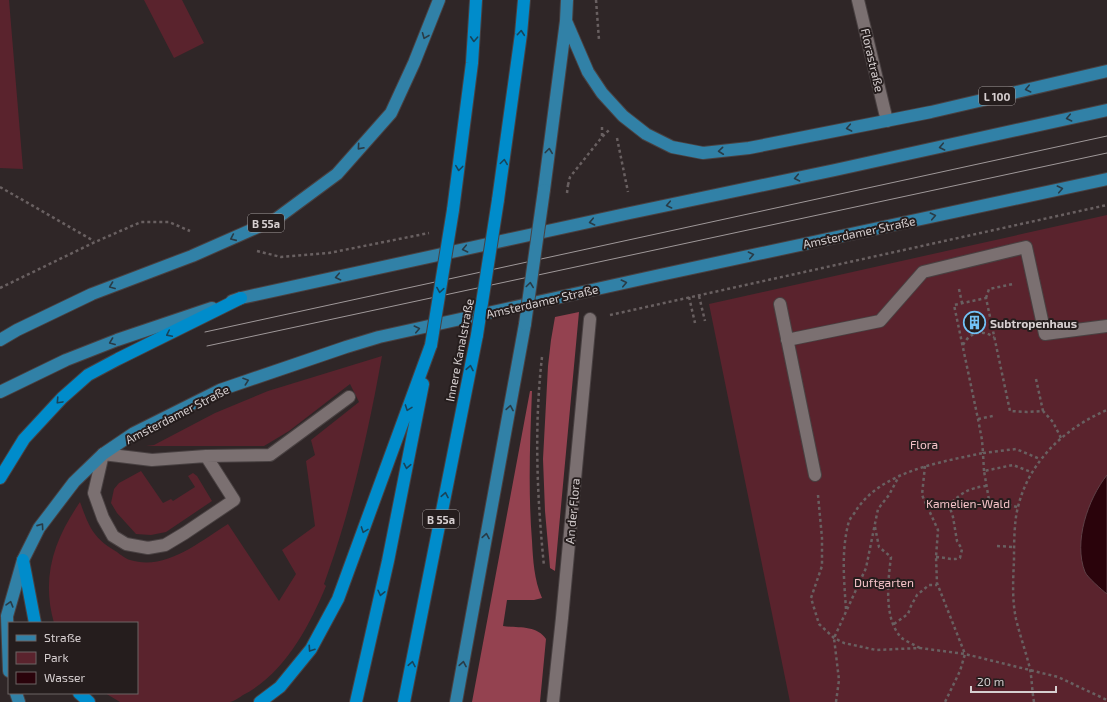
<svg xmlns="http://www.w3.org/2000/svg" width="1107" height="702" font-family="'Exo 2',sans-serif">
	<rect width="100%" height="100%" fill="#2f2627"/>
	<path fill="#5a232d" d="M0 0H9L23 169 0 168Z
		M144 0H182L204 43 174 58Z
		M1107 215V702H790L709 304Z
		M382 356C372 412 360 468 344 523 338 544 331 564 324 584L326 586C309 627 284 674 243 695 239 698 234 701 230 702 219 702 207 702 196 702 171 702 146 702 120 702L105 693H137V623H54C41 577 54 540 80 502 89 527 93 538 117 552 121 555 126 559 130 560 166 571 199 542 228 524L279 601 296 574 282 550 315 526 306 461 315 455 311 440 359 402 350 384 289 431 264 446H146L154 445 215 413 268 391Z
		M141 471 163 503 171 499 173 501 195 487 188 476 193 473 197 476 212 501 166 532 151 535 136 534 117 513 111 503 114 489 119 483Z"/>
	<path fill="#944250" d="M579 312 555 571 550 568 545 511 543 459 548 366 551 340 555 317Z
		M530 391H532C530 441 528 491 532 541 533 559 534 580 542 598L534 600H507L503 626C517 628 537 625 546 639L540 702H472Z"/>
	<path fill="#2a030b" stroke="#5e4046" d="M1107 475V594C1102 590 1087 577 1085 572 1073 542 1088 499 1107 475Z"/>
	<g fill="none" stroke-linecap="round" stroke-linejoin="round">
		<defs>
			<path id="minor" d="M858 0 887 121
				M780 304 815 475
				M787 340 880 321 923 272 1026 247 1045 334 1107 326
				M206 456 234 500 185 533 165 545 148 548 126 544 113 536 103 518 94 493 103 454 152 460 206 456 270 455 349 397
				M553 702 562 618 590 319"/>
			<path id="major" d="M566 21 588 72 602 93 623 116 646 134 672 147 703 153 749 148 931 112 1107 71
				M544 190 566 21 567 0
				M232 301 241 298 630 213 835 170 1107 110
				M0 340 17 330 92 294 192 256 276 219 337 174 391 113 414 63 439 0
				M0 392 66 360 117 340 212 308
				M9 671 7 616 23 560 39 528 74 482 103 454 134 433 220 390 346 347 379 337 660 275 1107 179
				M16 693 19 702
				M456 702 525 324"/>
			<path id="highway" d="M498 200 521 34 524 0
				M453 210 472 63 476 0
				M0 478 24 439 62 398 88 375 118 359 241 298
				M23 560 35 623
				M79 693 89 702
				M260 702 280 687 311 649 338 599 431 345
				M356 702 388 561 423 384
				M404 702 477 335"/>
		</defs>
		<use href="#minor" stroke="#494142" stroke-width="14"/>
		<use href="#major" stroke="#494142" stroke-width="14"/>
		<use href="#highway" stroke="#494142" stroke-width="14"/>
		<path stroke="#696061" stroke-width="2.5" stroke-dasharray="3 3" stroke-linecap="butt" d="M596 0 599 40
			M602 136V125
			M617 138 628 192
			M568 185 570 177 602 137 609 130
			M0 187 94 241
			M257 251 281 257 329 253 429 233
			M0 288 95 242 141 222H169L190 231
			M959 289 962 303
			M699 296 705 321
			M689 297 695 323
			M986 298 989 289 1013 284
			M610 315 1107 205
			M963 345C970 332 981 329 994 337
			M542 357C534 427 537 497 544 566
			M1036 379 1043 411
			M978 419 993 416
			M925 466 922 495 938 530 936 557 937 583 965 654 960 671 945 702
			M984 471 983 453 1016 449 1040 459
			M818 495 822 538V566L811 598 819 624 834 638 844 643 876 650 920 648 965 654 1058 677 1107 700
			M1017 507 989 500 984 471 1013 465 1031 472
			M875 527 879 547 891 557C888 580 883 622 903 639 908 642 914 645 920 648
			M997 546 1014 547
			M936 557C945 557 952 561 960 558L962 549 957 541 953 517 949 505C961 493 969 488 986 486
			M846 609C844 580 841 550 849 521 851 517 855 513 857 509 883 471 941 462 983 453L982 440 978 419 954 305 986 298 1010 411 1027 412 1043 411 1053 422 1061 438
			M894 624 908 614 911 606 917 595 929 585H937
			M836 702 839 680 834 638 866 568 878 509 889 495 898 478
			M1034 702C1032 691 1032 680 1030 669 1026 652 1020 636 1016 619 1012 600 1013 580 1014 561 1014 546 1014 521 1018 507 1029 461 1065 428 1107 410"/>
		<use href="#minor" stroke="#7b7071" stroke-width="12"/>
		<use href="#major" stroke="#3181a7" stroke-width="12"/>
		<use href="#highway" stroke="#008ccb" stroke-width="12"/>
		<path stroke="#9f9899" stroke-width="1" d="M205 332 1107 136
			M207 346 1107 153"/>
		<defs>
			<path id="major-bridge" d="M525 324 544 190"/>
			<path id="highway-bridge" d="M477 335 498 200
				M431 345 453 210"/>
		</defs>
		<use href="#major-bridge" stroke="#494142" stroke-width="14" stroke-linecap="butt"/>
		<use href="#highway-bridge" stroke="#494142" stroke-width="14" stroke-linecap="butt"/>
		<path stroke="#696061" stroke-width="2.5" stroke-dasharray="3 3" stroke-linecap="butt" d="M567 193 568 185"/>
		<use href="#major-bridge" stroke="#3181a7" stroke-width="12"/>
		<use href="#highway-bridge" stroke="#008ccb" stroke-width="12"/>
	</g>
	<defs><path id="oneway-chevron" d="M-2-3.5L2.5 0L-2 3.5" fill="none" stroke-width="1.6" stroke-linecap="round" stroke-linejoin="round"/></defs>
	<g stroke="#18445a">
		<use href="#oneway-chevron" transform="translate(521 33) rotate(-85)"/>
		<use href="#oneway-chevron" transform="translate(474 39) rotate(93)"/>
		<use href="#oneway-chevron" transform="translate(504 162) rotate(-82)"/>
		<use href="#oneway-chevron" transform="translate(459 168) rotate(97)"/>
		<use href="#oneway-chevron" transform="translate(440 290) rotate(99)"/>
		<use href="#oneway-chevron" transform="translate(169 334) rotate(154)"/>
		<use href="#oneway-chevron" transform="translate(470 368) rotate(-79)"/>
		<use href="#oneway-chevron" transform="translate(59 401) rotate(133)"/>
		<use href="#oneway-chevron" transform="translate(408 408) rotate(110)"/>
		<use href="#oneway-chevron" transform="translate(407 466) rotate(101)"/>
		<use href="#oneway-chevron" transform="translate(445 495) rotate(-79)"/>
		<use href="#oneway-chevron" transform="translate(364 530) rotate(110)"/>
		<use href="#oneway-chevron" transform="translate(381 593) rotate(103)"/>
		<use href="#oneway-chevron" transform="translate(311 649) rotate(124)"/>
		<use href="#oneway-chevron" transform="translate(412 664) rotate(-79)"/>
	</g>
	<g stroke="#293b46">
		<use href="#oneway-chevron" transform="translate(425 36) rotate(112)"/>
		<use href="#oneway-chevron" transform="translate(1028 89) rotate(167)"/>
		<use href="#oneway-chevron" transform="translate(1069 118) rotate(168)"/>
		<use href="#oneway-chevron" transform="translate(849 128) rotate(169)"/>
		<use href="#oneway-chevron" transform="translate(360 147) rotate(131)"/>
		<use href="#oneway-chevron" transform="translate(942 147) rotate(168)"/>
		<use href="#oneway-chevron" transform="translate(549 151) rotate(-83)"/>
		<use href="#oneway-chevron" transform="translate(721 151) rotate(174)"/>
		<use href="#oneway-chevron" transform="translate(797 178) rotate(168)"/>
		<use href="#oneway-chevron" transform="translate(1060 189) rotate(-12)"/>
		<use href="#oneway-chevron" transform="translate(669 205) rotate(168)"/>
		<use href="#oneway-chevron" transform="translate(933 216) rotate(-12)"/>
		<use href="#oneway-chevron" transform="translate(592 222) rotate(168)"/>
		<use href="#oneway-chevron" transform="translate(233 238) rotate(156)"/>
		<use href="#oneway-chevron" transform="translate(465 249) rotate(168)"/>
		<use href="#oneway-chevron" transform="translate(751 255) rotate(-12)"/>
		<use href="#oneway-chevron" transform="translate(338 277) rotate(168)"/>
		<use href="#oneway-chevron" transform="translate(624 283) rotate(-13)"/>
		<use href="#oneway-chevron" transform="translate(530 285) rotate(-82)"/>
		<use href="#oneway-chevron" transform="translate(112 286) rotate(159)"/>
		<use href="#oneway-chevron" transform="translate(417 329) rotate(-13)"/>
		<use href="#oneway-chevron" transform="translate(112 342) rotate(159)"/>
		<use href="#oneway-chevron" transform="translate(246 381) rotate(-19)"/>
		<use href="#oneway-chevron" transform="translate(510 408) rotate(-80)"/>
		<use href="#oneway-chevron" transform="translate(41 526) rotate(-55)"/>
		<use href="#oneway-chevron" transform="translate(486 536) rotate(-80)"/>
		<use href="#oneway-chevron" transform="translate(10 604) rotate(-74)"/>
		<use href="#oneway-chevron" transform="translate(463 664) rotate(-80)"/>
	</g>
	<defs>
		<symbol id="building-ring" viewBox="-11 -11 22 22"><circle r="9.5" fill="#251d1d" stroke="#72c1f5" stroke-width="1.5"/><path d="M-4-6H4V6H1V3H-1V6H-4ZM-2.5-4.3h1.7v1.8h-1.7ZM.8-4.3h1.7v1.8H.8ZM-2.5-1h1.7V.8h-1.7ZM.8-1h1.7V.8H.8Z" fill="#72c1f5"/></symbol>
	</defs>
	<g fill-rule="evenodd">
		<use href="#building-ring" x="962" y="310" width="25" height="25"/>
	</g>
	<g text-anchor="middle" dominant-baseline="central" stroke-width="4" stroke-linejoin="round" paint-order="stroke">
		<g fill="#251d1d" stroke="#a19a9a" stroke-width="1">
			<rect x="979" y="87" width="36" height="18" rx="3"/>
			<rect x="248" y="214" width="36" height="18" rx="3"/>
			<rect x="423" y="510" width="36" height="18" rx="3"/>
		</g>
		<g font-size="11" font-weight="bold" fill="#d6cfd0">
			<text x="997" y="96">L 100</text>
			<text x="266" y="223">B 55a</text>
			<text x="441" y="519">B 55a</text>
		</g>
		<g font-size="12" fill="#d6cfd0" stroke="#251d1d">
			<text transform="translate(873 60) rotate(77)">Florastraße</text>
			<text transform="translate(859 232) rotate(-12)">Amsterdamer Straße</text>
			<text transform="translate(542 301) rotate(-13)">Amsterdamer Straße</text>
			<text transform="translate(459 350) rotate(-79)">Innere Kanalstraße</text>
			<text transform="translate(177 414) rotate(-27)">Amsterdamer Straße</text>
			<text transform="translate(572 511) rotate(-85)">An der Flora</text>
		</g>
		<g font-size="12" font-weight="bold" fill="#d6cfd0" stroke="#251d1d" text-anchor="start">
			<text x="990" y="323">Subtropenhaus</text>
		</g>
		<g font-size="12" fill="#f3c2c7" stroke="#251d1d">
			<text x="924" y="444">Flora</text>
			<text x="968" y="503">Kamelien-Wald</text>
			<text x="884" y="582">Duftgarten</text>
		</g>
	</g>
	<rect x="8" y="622" width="130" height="72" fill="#251d1d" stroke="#6c6465"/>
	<rect x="16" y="635" width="20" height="6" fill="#3181a7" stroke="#6c6465"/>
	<text x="44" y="642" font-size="12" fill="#d6cfd0">Straße</text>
	<rect x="16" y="652" width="20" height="12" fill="#5a232d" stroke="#6c6465"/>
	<text x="44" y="662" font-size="12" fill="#d6cfd0">Park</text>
	<rect x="16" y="672" width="20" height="12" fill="#2a030b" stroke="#6c6465"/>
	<text x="44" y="682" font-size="12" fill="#d6cfd0">Wasser</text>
	<path d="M971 686v6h85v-6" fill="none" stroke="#d6cfd0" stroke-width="2"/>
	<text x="977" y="686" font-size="12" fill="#d6cfd0" stroke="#251d1d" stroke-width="3" paint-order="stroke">20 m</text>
</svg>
